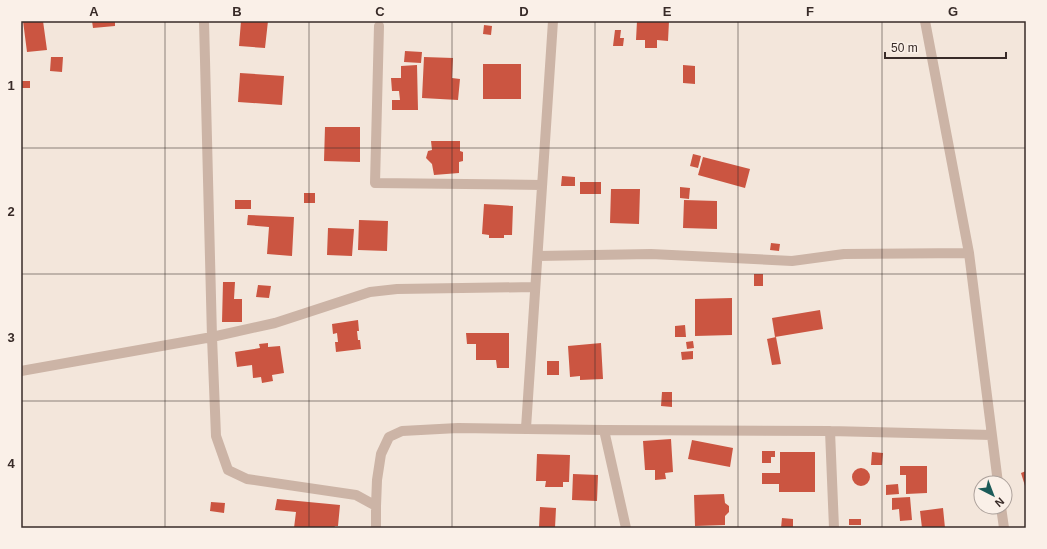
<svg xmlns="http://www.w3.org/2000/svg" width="1047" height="549" font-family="Helvetica,sans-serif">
	<rect width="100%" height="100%" fill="#f3e6db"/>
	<path fill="#cb5541" d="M23 21H43L47 50 27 52Z
		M92 21H115V26L93 28Z
		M241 21H268L265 48 239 46Z
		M637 21H669L668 41 657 40V48H645V40H636Z
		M484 25 492 26 491 35 483 34Z
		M615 30H621L620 38H624L623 46H613Z
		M405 51 422 52 421 63 404 62Z
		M51 57H63L62 72 50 71Z
		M424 57 453 58 452 78 460 79 458 100 422 98Z
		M483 64H521V99H483Z
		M417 65 418 110H392V100H400L399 91H392L391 78H401V66Z
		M683 65 695 66V84L683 83Z
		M240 73 284 76 282 105 238 102Z
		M21 81H30V88H22Z
		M325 127H360V162L324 161Z
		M431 141H460V151L463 152V161L459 162V173L434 175 432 164 426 158 428 151 432 150Z
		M693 154 701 156 698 168 690 166Z
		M703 157 750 169 745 188 698 175Z
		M562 176 575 177V186H561Z
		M580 182H601V194H580Z
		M680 187 690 188 689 199 680 198Z
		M611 189H640L639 224 610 223Z
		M304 193H315V203H304Z
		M235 200H251V209H235Z
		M684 200 717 201V229L683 228Z
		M484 204 513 206 512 235H504V238H489V235L482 234Z
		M248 215 294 217 292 256 267 254 269 227 247 225Z
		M359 220 388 221 387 251 358 250Z
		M328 228 354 229 352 256 327 255Z
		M771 243 780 244 779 251 770 250Z
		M754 274H763V286H754Z
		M223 282H235L234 299H242V322H222Z
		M258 285 271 286 269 298 256 297Z
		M732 298V335L695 336V299Z
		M820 310 823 329 775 337 772 318Z
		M358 320 359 331H357L358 340H360L361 349 336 352 335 342H338L337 333 333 334 332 324Z
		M685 325 686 337H675V326Z
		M466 333H509V368H497L496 360H476V344H467Z
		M776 337 781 364 772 365 767 339Z
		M693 341 694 348 687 349 686 342Z
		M268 343V347L280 346 284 373 272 375 273 381 262 383 261 377 253 378 252 365 237 367 235 352 260 348 259 344Z
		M601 343 603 379 580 380V376L570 377 568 346Z
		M693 351V359L682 360 681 352Z
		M547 361H559V375H547Z
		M662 392H672V407L661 406Z
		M671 439 673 472 665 473 666 479 655 480V470H645L643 441Z
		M692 440 733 448 730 467 688 459Z
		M762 451H775V457H771V463H762Z
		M780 452H815V492H779V484H762V473H780Z
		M872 452 883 453 882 465H871Z
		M537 454 570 455 569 482H563V487H545L546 481H536Z
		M900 466H927V493L906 494V475H900Z
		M852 477a9 9 0 1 1 18 0a9 9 0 1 1-18 0Z
		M1026 471V489L1021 473Z
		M573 474 598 475 597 501 572 500Z
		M898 484 899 494 886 495V485Z
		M724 494 725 503 729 506V512L725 516V525L695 526 694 495Z
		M910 497 912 520 900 521 899 509 892 510V498Z
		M277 499 340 505 338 526H335L334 528H294L296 512 275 510Z
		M211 502 225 503 224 513 210 511Z
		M540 507 556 508 555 528H539Z
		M943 508 945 528H922L920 511Z
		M782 518 793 519V528H781Z
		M849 519H861V525H849Z"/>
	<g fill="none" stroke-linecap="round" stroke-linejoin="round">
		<path stroke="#ccb4a6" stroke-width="10" d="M204 21 212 337 216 436 228 470 247 479 356 495 376 506V528
			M925 21 969 253 998 483
			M379 26 375 183 542 185
			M538 256 651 254 792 261 844 254 969 253
			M21 371 212 337 275 323 370 292 397 289 535 287
			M526 428 553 21
			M604 430 626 528
			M830 431 834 528
			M376 506 377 480 381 454 389 437 402 431 458 428 604 430 830 431 992 435
			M1001 507 1004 528"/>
	</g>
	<path fill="none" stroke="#382b28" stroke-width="1" stroke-opacity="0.55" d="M165 21V528M309 21V528M452 21V528M595 21V528M738 21V528M882 21V528M21 148H1026M21 274H1026M21 401H1026"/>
	<rect width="1047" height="549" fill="none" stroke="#faf0e8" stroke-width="44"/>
	<g transform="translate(993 495) rotate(138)"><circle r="19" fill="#faf0e8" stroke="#aca19b"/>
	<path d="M0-3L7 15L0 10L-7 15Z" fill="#1b5b59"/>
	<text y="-6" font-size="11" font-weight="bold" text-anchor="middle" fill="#382b28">N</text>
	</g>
	<path d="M885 52v6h121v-6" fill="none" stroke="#382b28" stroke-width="2"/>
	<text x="891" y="52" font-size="12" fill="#382b28" stroke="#faf0e8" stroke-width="3" paint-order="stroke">50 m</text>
	<rect x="22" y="22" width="1003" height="505" fill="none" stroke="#382b28" stroke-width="1.5"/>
	<g font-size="13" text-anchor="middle" font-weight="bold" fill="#382b28">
		<text x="94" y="16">A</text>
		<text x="237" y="16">B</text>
		<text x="380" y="16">C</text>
		<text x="524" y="16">D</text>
		<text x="667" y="16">E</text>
		<text x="810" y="16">F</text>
		<text x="953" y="16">G</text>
		<text x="11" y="90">1</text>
		<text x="11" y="216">2</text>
		<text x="11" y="342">3</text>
		<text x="11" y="468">4</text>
	</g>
</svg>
